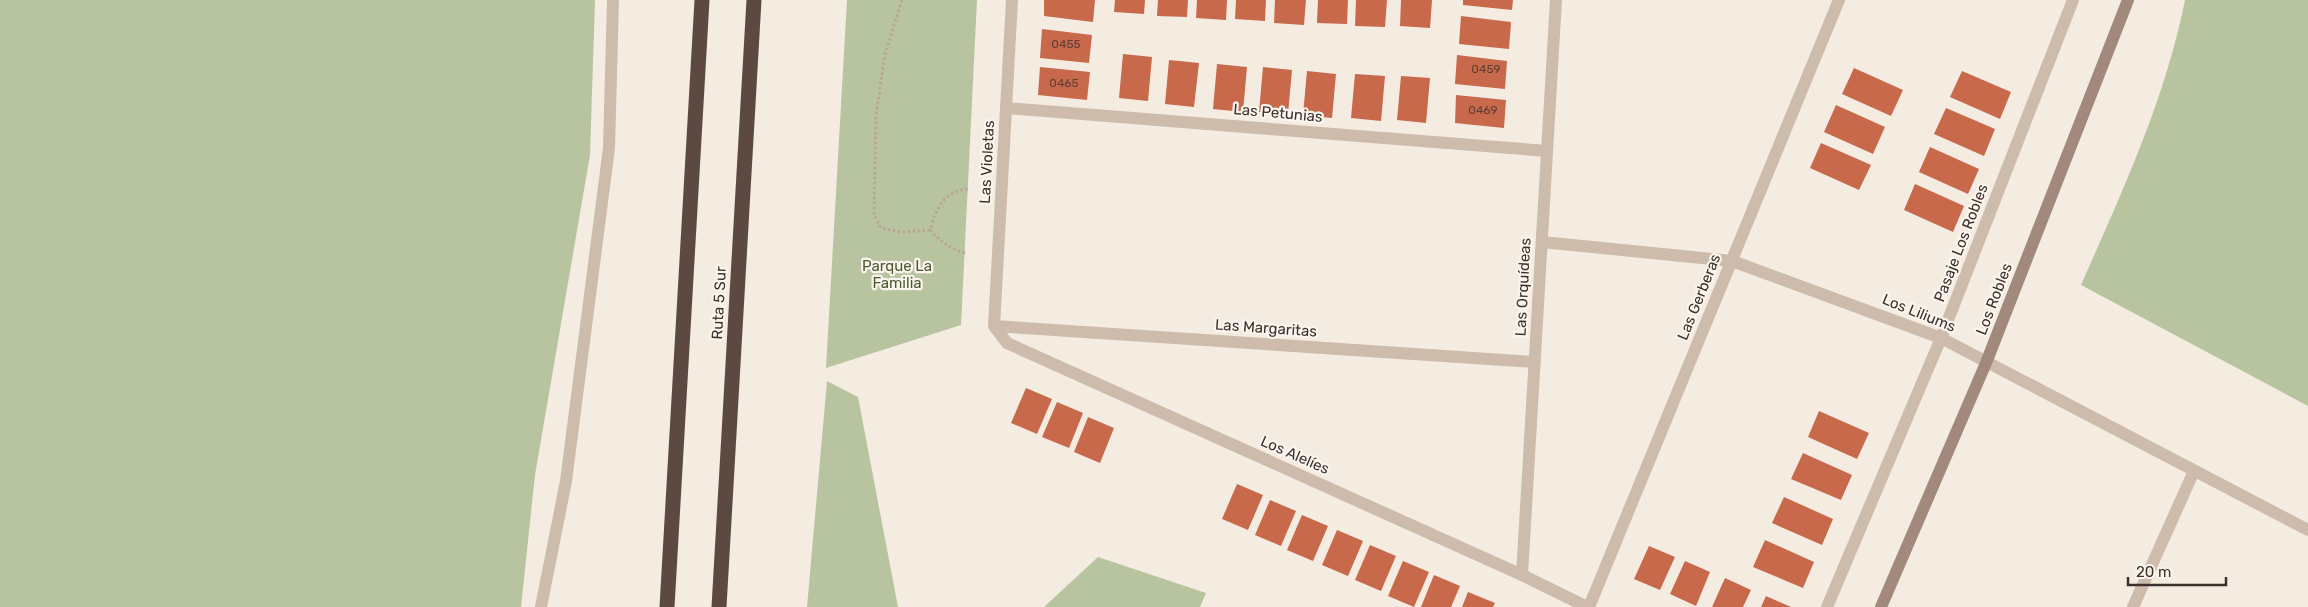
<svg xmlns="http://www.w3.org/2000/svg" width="2308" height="607" font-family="Rubik,sans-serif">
	<rect width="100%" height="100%" fill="#f4ebe1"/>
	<path fill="#b8c4a0" d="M0 0H595L590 155 535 475 521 607H0Z
		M847 0H977L961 325 826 368Z
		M2185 0H2308V406L2081 285C2122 192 2165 100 2185 0Z
		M827 381 858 397 898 607H807Z
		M1098 557 1206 593 1200 607H1044Z"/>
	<path fill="#c8694b" d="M1044 0H1095L1093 22 1044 16Z
		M1115 0H1145L1144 14 1114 12Z
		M1158 0H1188L1187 17 1157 16Z
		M1197 0H1227L1226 20 1196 18Z
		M1236 0H1266L1265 21 1235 19Z
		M1275 0H1306L1304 25 1274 23Z
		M1318 0H1348L1347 24 1317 23Z
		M1356 0H1387L1385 27 1355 26Z
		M1401 0H1432L1430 28 1400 26Z
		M1463 0H1513L1512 10 1463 5Z
		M1461 16 1511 22 1509 49 1459 44Z
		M1042 29 1092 35 1089 63 1040 58Z
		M1123 54 1152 57 1148 101 1119 98Z
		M1457 55 1507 61 1505 89 1455 84Z
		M1169 60 1199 63 1194 107 1165 104Z
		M1217 64 1247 67 1243 112 1213 109Z
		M1040 67 1090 72 1087 100 1038 95Z
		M1263 67 1292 70 1288 114 1259 112Z
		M1854 68 1903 90 1891 116 1842 94Z
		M1307 71 1336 74 1332 118 1303 115Z
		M1962 71 2011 92 2000 119 1950 97Z
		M1355 74 1385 76 1381 121 1351 118Z
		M1401 76 1430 78 1426 123 1397 120Z
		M1456 95 1506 100 1504 128 1455 123Z
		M1836 105 1885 127 1873 154 1824 132Z
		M1946 108 1995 129 1984 156 1934 134Z
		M1821 143 1871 165 1859 190 1810 168Z
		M1930 147 1979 169 1968 194 1919 172Z
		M1915 184 1964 206 1953 232 1904 210Z
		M1026 388 1052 399 1037 434 1011 423Z
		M1057 402 1083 413 1069 448 1042 437Z
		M1819 411 1869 433 1857 459 1808 437Z
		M1088 417 1114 428 1100 463 1074 452Z
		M1803 453 1852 475 1841 500 1791 479Z
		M1237 484 1263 495 1248 530 1222 519Z
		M1784 497 1833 519 1822 545 1772 523Z
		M1270 500 1296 511 1281 546 1255 535Z
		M1302 515 1328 526 1313 561 1287 550Z
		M1337 530 1363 541 1348 576 1322 565Z
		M1765 540 1814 562 1803 588 1753 567Z
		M1370 545 1396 556 1381 591 1355 580Z
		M1649 546 1675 557 1660 590 1634 579Z
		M1403 561 1429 572 1414 607 1388 596Z
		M1685 561 1710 572 1696 606 1670 594Z
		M1434 575 1460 586 1451 607H1421Z
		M1725 578 1751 590 1743 607H1712Z
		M1468 592 1495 603 1493 607H1462Z
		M1766 596 1791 607H1761Z"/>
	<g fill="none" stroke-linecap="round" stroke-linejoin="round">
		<path stroke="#b9a596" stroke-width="3" stroke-dasharray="2.5 2.5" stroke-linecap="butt" d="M902 0 885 54 876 116 874 215 881 228 903 232 930 230C936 209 944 190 969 189
			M930 230C941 242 951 250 966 253"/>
		<path stroke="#cdbbac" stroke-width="12" d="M1006 108 1547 151
			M1542 242 1732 261 1941 338 2308 530
			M994 326 1007 343 1522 575 1587 607
			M994 326 1535 362
			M994 326 1012 0
			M1522 575 1556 0
			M541 607 566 481 609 148 613 0
			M1589 607 1839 0
			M1827 607 1941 338 2073 0
			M2133 607 2194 471"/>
		<path stroke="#a18a7d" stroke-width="12" d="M1881 607 1986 363 2128 0"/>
		<path stroke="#5c4a42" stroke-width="15" d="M667 607 702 0
			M719 607 754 0"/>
	</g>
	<g text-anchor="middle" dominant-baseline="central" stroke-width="4.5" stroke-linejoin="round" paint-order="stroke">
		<g font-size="12" fill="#5e3e33">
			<text x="1066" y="44">0455</text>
			<text x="1486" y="69">0459</text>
			<text x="1064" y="83">0465</text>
			<text x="1483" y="110">0469</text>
		</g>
		<g font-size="15" fill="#3b302b" stroke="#fbf5ee">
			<text transform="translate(1278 113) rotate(5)">Las Petunias</text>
			<text transform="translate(987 162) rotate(-87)">Las Violetas</text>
			<text transform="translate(1961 243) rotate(-69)">Pasaje Los Robles</text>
			<text transform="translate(1523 287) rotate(-87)">Las Orquídeas</text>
			<text transform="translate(1699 297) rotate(-68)">Las Gerberas</text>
			<text transform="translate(1994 299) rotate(-69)">Los Robles</text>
			<text transform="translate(719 303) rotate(-87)">Ruta 5 Sur</text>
			<text transform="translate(1919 313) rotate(22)">Los Liliums</text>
			<text transform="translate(1266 328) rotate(4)">Las Margaritas</text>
			<text transform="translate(1295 455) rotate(24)">Los Alelíes</text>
		</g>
		<g font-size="15" fill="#4a5a2e" stroke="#fbf5ee">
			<text x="897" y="266">Parque La<tspan x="897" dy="17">Familia</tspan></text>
		</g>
	</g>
	<path d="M2128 577v8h98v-8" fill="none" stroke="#3b302b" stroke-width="2.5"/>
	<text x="2136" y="577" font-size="15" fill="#3b302b" stroke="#fbf5ee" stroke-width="4" paint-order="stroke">20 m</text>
</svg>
